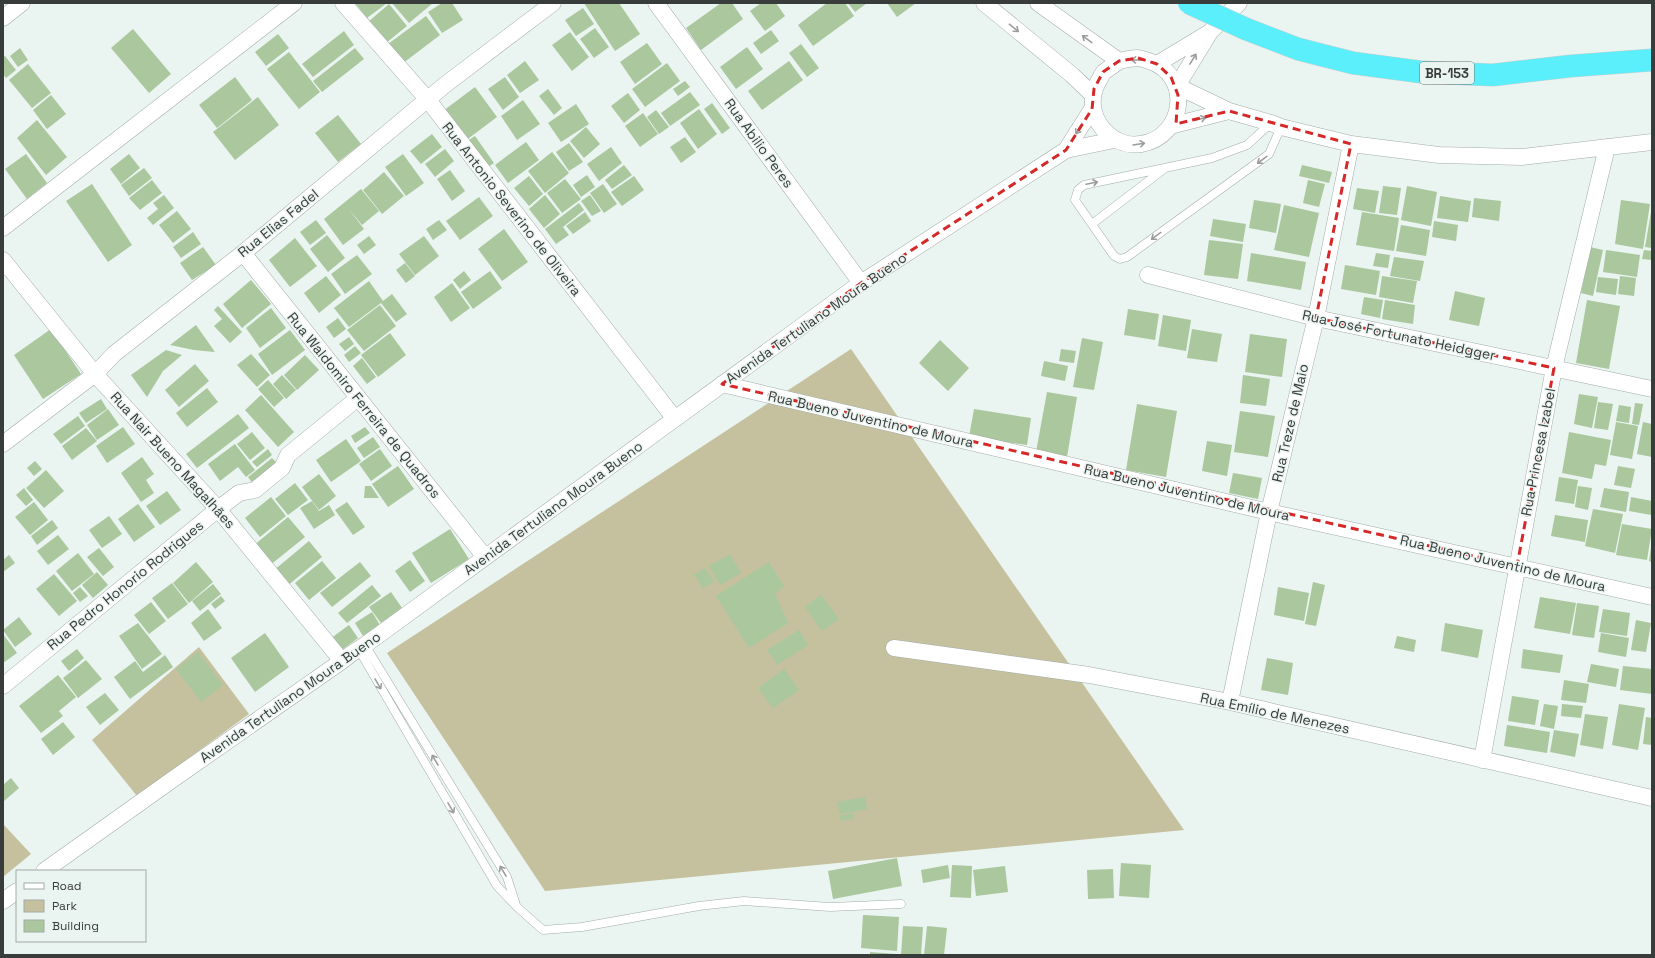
<svg xmlns="http://www.w3.org/2000/svg" width="1655" height="958" font-family="'Space Grotesk',sans-serif">
	<rect width="100%" height="100%" fill="#eaf4f0"/>
	<path fill="#c5c19e" d="M851 349 1184 830 545 891 387 653Z
		M199 647 249 714 137 796 92 740Z
		M3 824 31 854 3 877Z"/>
	<path fill="#aac79e" d="M355 3H387L367 18Z
		M392 3H433L409 23Z
		M442 3H452L463 20 442 33 428 12Z
		M584 3H619L640 34 615 51Z
		M721 3H732L743 19 701 50 686 28Z
		M761 3H776L785 16 765 31 750 11Z
		M827 3H845L854 16 813 46 798 25Z
		M848 3H867L855 12Z
		M887 3H916L897 17Z
		M389 4 407 26 386 43 368 22Z
		M583 8 594 24 576 36 565 20Z
		M426 16 440 35 402 64 388 44Z
		M595 28 609 47 594 58 580 39Z
		M133 29 171 74 149 93 111 48Z
		M771 30 779 41 761 54 753 43Z
		M344 31 354 45 313 77 302 64Z
		M570 32 589 57 572 71 552 45Z
		M278 34 289 48 266 66 255 52Z
		M647 43 662 64 635 84 620 62Z
		M801 44 819 68 807 77 789 53Z
		M747 47 763 69 736 89 720 67Z
		M20 48 28 60 18 67 10 56Z
		M355 48 364 59 322 92 313 81Z
		M289 52 320 92 299 109 267 69Z
		M5 56 16 70 6 78 3 74V57Z
		M525 61 539 80 520 93 507 75Z
		M789 61 803 80 762 110 748 91Z
		M667 63 680 81 645 107 632 89Z
		M28 64 51 93 32 108 9 80Z
		M235 77 252 100 217 128 199 105Z
		M505 77 519 97 503 110 488 89Z
		M685 81 690 87 678 96 673 89Z
		M475 87 497 117 465 141 443 111Z
		M548 89 562 108 554 115 539 96Z
		M690 92 700 105 670 126 661 113Z
		M628 93 640 110 624 123 611 106Z
		M51 95 66 114 47 129 33 110Z
		M258 97 279 125 235 160 213 132Z
		M523 100 540 124 517 140 501 116Z
		M712 103 730 128 722 134 704 109Z
		M576 104 589 124 561 142 548 123Z
		M699 109 717 134 698 149 680 123Z
		M656 110 669 127 659 134 647 117Z
		M643 113 658 134 640 147 625 126Z
		M338 115 361 144 338 162 315 133Z
		M37 120 67 157 46 175 17 138Z
		M586 127 600 144 584 158 570 141Z
		M432 134 442 147 421 164 410 151Z
		M475 136 494 163 484 170 464 143Z
		M685 137 696 152 681 163 670 147Z
		M526 142 539 160 508 183 495 165Z
		M569 143 583 162 569 171 556 152Z
		M611 147 622 163 599 181 587 164Z
		M445 149 454 161 435 177 425 164Z
		M552 152 569 173 545 193 528 171Z
		M26 154 47 183 27 199 5 169Z
		M129 154 140 168 121 184 110 169Z
		M403 154 424 183 406 196 385 167Z
		M624 165 632 175 612 189 605 180Z
		M1302 165 1332 172 1329 183 1299 176Z
		M144 168 152 178 129 196 121 185Z
		M450 170 465 191 452 201 437 179Z
		M384 172 404 196 382 214 363 190Z
		M587 175 595 187 581 197 573 185Z
		M529 176 543 194 529 206 514 188Z
		M634 176 644 190 622 206 611 192Z
		M565 179 581 199 562 213 547 193Z
		M152 180 162 193 140 210 129 198Z
		M1308 180 1325 184 1319 207 1303 203Z
		M92 184 132 245 108 262 66 201Z
		M603 184 617 204 604 213 590 193Z
		M1383 186 1401 188 1397 215 1379 213Z
		M1407 186 1437 192 1431 226 1401 220Z
		M1357 188 1379 191 1375 213 1353 209Z
		M361 189 379 211 362 225 348 208 364 229 343 245 324 219Z
		M164 195 174 208 153 225 147 218 158 209 153 203Z
		M545 195 560 214 544 228 529 209Z
		M590 195 601 211 592 216 581 201Z
		M1440 196 1471 201 1468 222 1437 218Z
		M479 197 493 216 460 240 446 221Z
		M1474 198 1501 201 1499 221 1472 217Z
		M1254 200 1281 204 1276 233 1249 228Z
		M1621 200 1650 204 1643 249 1615 244Z
		M579 203 584 210 563 227 569 235 556 244 545 229Z
		M1284 205 1319 213 1309 257 1274 250Z
		M177 211 191 229 173 243 159 225Z
		M585 212 591 221 573 234 566 226Z
		M1362 212 1399 218 1394 251 1356 245Z
		M1651 212H1652V248L1645 247Z
		M1213 219 1246 224 1243 242 1210 236Z
		M316 220 326 233 310 245 300 232Z
		M439 220 447 230 433 240 426 229Z
		M1434 221 1458 225 1456 241 1432 237Z
		M1401 225 1430 230 1426 256 1396 251Z
		M504 229 528 262 502 281 478 249Z
		M193 232 201 244 181 258 173 247Z
		M327 235 345 258 328 272 310 249Z
		M369 236 376 245 364 254 357 245Z
		M424 236 439 256 415 275 399 254Z
		M295 238 317 266 290 287 269 260Z
		M1209 240 1243 244 1238 279 1204 275Z
		M203 247 216 265 192 280 180 263Z
		M1590 247 1603 250 1593 296 1581 293Z
		M1606 250 1640 255 1637 277 1603 272Z
		M1644 250 1652 251V260L1642 259Z
		M1251 253 1306 262 1301 290 1247 281Z
		M1376 253 1390 255 1388 268 1373 266Z
		M357 255 372 274 345 294 331 274Z
		M1394 257 1424 261 1420 281 1390 276Z
		M405 263 415 276 406 283 396 270Z
		M1345 265 1380 271 1376 295 1341 289Z
		M464 271 471 280 460 289 453 280Z
		M490 271 502 288 473 309 461 292Z
		M326 276 341 295 319 313 304 293Z
		M1382 276 1417 281 1413 303 1379 297Z
		M1620 276 1636 278 1634 296 1618 294Z
		M1598 277 1618 279 1616 295 1596 292Z
		M251 280 271 304 242 328 223 304Z
		M369 281 383 301 392 294 407 314 396 322 381 303 349 327 334 308Z
		M452 283 470 308 451 322 434 297Z
		M1455 291 1485 298 1479 326 1449 320Z
		M1364 297 1383 300 1380 318 1361 314Z
		M1385 300 1415 305 1413 324 1382 319Z
		M1587 300 1620 306 1609 369 1576 363Z
		M380 305 396 326 364 351 347 330Z
		M218 306 242 332 230 343 214 326 222 319 214 310Z
		M271 308 286 328 260 348 246 328Z
		M1128 309 1159 314 1155 340 1124 335Z
		M1163 315 1191 320 1186 351 1158 346Z
		M338 318 346 329 334 338 326 327Z
		M196 325 215 352 194 350 170 345Z
		M51 329 81 374 43 399 14 355Z
		M1192 329 1222 334 1217 362 1187 358Z
		M290 330 305 350 272 375 258 354Z
		M390 333 406 355 378 377 361 355Z
		M1250 334 1287 339 1282 377 1245 372Z
		M349 337 354 344 345 351 339 344Z
		M1082 338 1103 342 1094 390 1073 387Z
		M940 340 969 368 948 391 919 363Z
		M355 346 361 353 349 362 344 355Z
		M1061 349 1076 351 1074 363 1059 361Z
		M166 350 182 355 163 371 147 397 131 375Z
		M251 354 270 375 257 387 237 365Z
		M305 355 319 370 297 390 284 375Z
		M362 358 376 377 367 384 353 366Z
		M1044 361 1068 366 1065 381 1041 376Z
		M195 364 209 381 179 407 165 390Z
		M282 375 296 390 286 399 273 384Z
		M1243 375 1270 379 1266 406 1240 403Z
		M268 380 284 398 274 407 258 389Z
		M207 388 218 402 187 427 176 413Z
		M1047 392 1077 397 1067 457 1036 452Z
		M1579 394 1598 397 1592 428 1574 424Z
		M261 395 294 432 278 447 245 410Z
		M101 399 107 409 86 423 79 413Z
		M1598 402 1613 404 1608 430 1594 428Z
		M1635 403 1643 404 1639 425 1632 424Z
		M1137 404 1177 411 1166 477 1126 470Z
		M1619 405 1631 407 1629 423 1616 421Z
		M108 409 119 425 97 440 87 425Z
		M974 409 1031 418 1027 445 969 437Z
		M1240 411 1275 416 1268 457 1234 452Z
		M238 414 249 428 197 468 186 454Z
		M78 416 85 426 61 444 53 434Z
		M1616 422 1638 426 1632 459 1610 455Z
		M1643 422 1652 424V457L1637 454Z
		M123 427 135 444 107 463 96 446Z
		M365 427 370 433 355 443 351 436Z
		M86 428 97 441 72 460 62 446Z
		M252 432 265 448 250 460 237 444Z
		M1569 432 1611 440 1606 466 1595 464 1592 479 1562 473Z
		M373 437 380 447 364 458 357 448Z
		M346 439 361 461 331 482 316 460Z
		M1207 441 1232 445 1227 476 1202 471Z
		M235 444 255 470 246 477 238 467 220 481 208 464Z
		M268 449 272 455 257 467 252 462Z
		M380 449 392 466 371 481 359 464Z
		M142 457 154 474 146 480 154 493 141 502 121 473Z
		M272 458 278 464 253 484 248 477Z
		M35 461 42 469 34 476 27 468Z
		M398 466 414 489 388 507 372 484Z
		M1618 466 1635 469 1631 488 1614 485Z
		M46 470 64 491 44 508 26 488Z
		M1233 473 1262 478 1258 499 1229 493Z
		M319 474 336 496 319 510 302 487Z
		M1559 477 1578 480 1574 504 1555 501Z
		M295 483 308 500 288 515 275 499Z
		M365 486H371L379 498H364Z
		M1578 486 1592 488 1588 510 1575 507Z
		M24 488 33 500 26 506 16 495Z
		M1604 488 1629 492 1626 512 1600 507Z
		M167 491 181 510 160 525 146 506Z
		M271 497 286 516 260 537 245 518Z
		M1631 497 1652 501 1651 515 1629 511Z
		M312 501 319 511 329 505 335 515 314 529 300 508Z
		M34 502 48 520 30 535 15 517Z
		M347 502 365 527 353 535 335 510Z
		M138 504 155 527 134 542 118 519Z
		M1593 509 1623 514 1615 553 1585 546Z
		M1555 515 1588 520 1585 542 1551 536Z
		M109 516 122 534 102 548 89 530Z
		M288 517 305 537 269 566 253 546Z
		M52 520 58 528 37 545 31 536Z
		M1622 524 1652 529 1647 560 1616 555Z
		M450 529 469 559 431 583 412 553Z
		M58 535 69 549 48 565 37 551Z
		M309 541 322 557 286 587 273 571Z
		M1651 547H1652V562L1649 561Z
		M99 548 114 567 103 576 87 557Z
		M78 553 94 574 72 591 56 571Z
		M730 554 741 573 720 585 709 566Z
		M9 555 15 563 3 572V560Z
		M410 560 425 581 410 592 395 571Z
		M322 561 336 578 309 600 295 583Z
		M196 562 213 582 189 603 173 583Z
		M360 562 371 576 332 607 320 593Z
		M769 562 784 586 775 594 788 623 749 648 716 596Z
		M705 568 714 581 703 589 694 575Z
		M97 572 108 585 93 598 82 585Z
		M54 574 77 601 59 616 36 589Z
		M1313 582 1325 585 1316 626 1305 624Z
		M172 583 188 604 168 619 152 598Z
		M213 584 221 594 200 611 192 601Z
		M372 585 381 596 347 623 338 613Z
		M80 587 88 596 80 602 73 593Z
		M1278 587 1309 593 1304 621 1274 615Z
		M391 592 402 608 381 623 369 607Z
		M821 595 839 619 822 631 805 607Z
		M221 596 225 601 215 609 211 604Z
		M1540 597 1576 603 1570 634 1534 628Z
		M151 602 166 621 149 634 134 615Z
		M1577 603 1599 606 1594 638 1572 635Z
		M208 609 222 628 204 641 191 623Z
		M1603 609 1630 613 1627 636 1599 632Z
		M372 612 380 625 363 636 355 623Z
		M19 617 32 634 15 647 3 630Z
		M1636 620 1651 623 1646 652 1631 650Z
		M138 623 162 654 142 669 119 636Z
		M1445 623 1483 630 1478 658 1441 651Z
		M349 625 358 638 339 652 330 639Z
		M799 630 808 645 777 665 767 650Z
		M265 633 289 667 255 692 231 658Z
		M1601 633 1629 638 1626 657 1598 652Z
		M3 634 17 653 3 663Z
		M1397 636 1416 640 1414 652 1394 648Z
		M77 649 84 658 69 671 61 661Z
		M1523 649 1563 655 1560 673 1521 668Z
		M198 652 223 685 201 702 176 669Z
		M165 655 173 667 130 699 114 677 135 661 143 672Z
		M1267 658 1293 663 1288 695 1261 690Z
		M86 660 102 679 78 698 63 678Z
		M1591 664 1619 669 1616 687 1587 682Z
		M1623 666 1652 669V694L1620 690Z
		M784 669 799 690 773 708 758 688Z
		M58 675 76 697 59 711 63 716 41 733 19 706Z
		M1564 680 1589 684 1586 703 1561 700Z
		M105 693 119 710 100 725 86 707Z
		M1512 696 1539 700 1535 725 1508 721Z
		M1544 704 1558 706 1554 729 1540 726Z
		M1562 704 1583 706 1581 718 1561 716Z
		M1619 704 1645 708 1638 750 1612 745Z
		M1585 714 1608 717 1603 749 1580 745Z
		M1646 717 1652 718V745L1643 744Z
		M63 722 75 737 53 755 41 739Z
		M1507 725 1550 732 1547 753 1504 746Z
		M1554 730 1579 734 1575 757 1550 752Z
		M11 778 19 788 3 802V782L4 784Z
		M865 797 867 809 840 814 837 802Z
		M853 813 854 819 841 821 840 816Z
		M897 858 902 886 833 899 828 871Z
		M1121 863 1151 865 1149 898 1119 896Z
		M948 865 950 878 923 883 921 870Z
		M952 865 972 866 971 898 950 897Z
		M1005 866 1008 892 976 896 973 870Z
		M1113 869 1114 898 1088 899 1087 870Z
		M863 915 899 917 897 951 861 948Z
		M903 926 923 927 921 955H901Z
		M927 926 947 928 944 955H924Z
		M870 952 896 954V955H870Z"/>
	<g fill="none" stroke-linecap="round" stroke-linejoin="round">
		<defs>
			<path id="service" d="M1271 123 1247 145 1212 158 1084 185 1078 190 1075 200 1114 256 1120 259 1127 257 1269 154 1281 127
				M1092 224 1164 169
				M365 645 507 877 516 905
				M359 650 497 886 517 907 543 930 582 927 699 906 744 901 830 907 901 904"/>
			<path id="minor" d="M343 3 428 100 675 419
				M656 3 861 283
				M984 3 1072 75 1093 95
				M1038 3 1119 61C1125 60 1131 58 1137 58 1141 58 1145 60 1149 61 1193 75 1185 137 1141 144 1129 146 1117 142 1108 134 1093 121 1088 100 1098 82 1100 79 1102 74 1104 72 1109 68 1114 65 1119 61
				M3 18 22 3
				M1210 32 1177 86 1229 111 1271 123 1281 127 1351 144 1439 155 1522 157 1652 142
				M1157 64 1210 32 1239 3
				M1170 126 1229 111
				M1066 150 1092 109
				M3 228 294 3
				M243 253 485 557
				M3 260 95 374 218 509 342 661
				M1148 275 1316 318 1652 389
				M722 384 1269 512 1652 597
				M3 444 95 374 114 354 243 253 446 84 553 3
				M894 648 1089 675 1230 702 1652 798
				M3 686 218 509 239 493 255 490 282 468 288 455 358 398
				M1230 702 1269 512 1316 318 1351 144
				M1482 760 1554 368 1607 147
				M44 871 169 782 342 661 351 654 365 645 861 283 1066 150 1114 140
				M3 901 17 891"/>
			<path id="trunk" d="M1246 29 1298 49 1353 63 1421 72 1493 75 1571 66 1652 60"/>
		</defs>
		<use href="#service" stroke="#a3aca9" stroke-width="9"/>
		<use href="#minor" stroke="#a3aca9" stroke-width="17"/>
		<use href="#trunk" stroke="#cfd0d0" stroke-width="23"/>
		<use href="#service" stroke="#fff" stroke-width="8"/>
		<use href="#minor" stroke="#fff" stroke-width="16"/>
		<use href="#trunk" stroke="#5beefb" stroke-width="22"/>
		<defs>
			<path id="trunk-bridge" d="M1189 3 1246 29"/>
		</defs>
		<use href="#trunk-bridge" stroke="#cfd0d0" stroke-width="23" stroke-linecap="butt"/>
		<use href="#trunk-bridge" stroke="#5beefb" stroke-width="22"/>
	</g>
	<defs><path id="oneway-shaft" d="M-6 0H5M1.5-3L5.5 0L1.5 3" fill="none" stroke-width="1.6" stroke-linecap="round" stroke-linejoin="round"/></defs>
	<g stroke="#9c9e9c">
		<use href="#oneway-shaft" transform="translate(1014 28) rotate(39)"/>
		<use href="#oneway-shaft" transform="translate(1087 39) rotate(-144)"/>
		<use href="#oneway-shaft" transform="translate(1193 59) rotate(-58)"/>
		<use href="#oneway-shaft" transform="translate(1137 60) rotate(-177)"/>
		<use href="#oneway-shaft" transform="translate(1200 119) rotate(-14)"/>
		<use href="#oneway-shaft" transform="translate(1079 129) rotate(122)"/>
		<use href="#oneway-shaft" transform="translate(1139 144) rotate(-9)"/>
		<use href="#oneway-shaft" transform="translate(1262 160) rotate(143)"/>
		<use href="#oneway-shaft" transform="translate(1092 183) rotate(-12)"/>
		<use href="#oneway-shaft" transform="translate(1156 236) rotate(144)"/>
		<use href="#oneway-shaft" transform="translate(378 684) rotate(60)"/>
		<use href="#oneway-shaft" transform="translate(435 760) rotate(-121)"/>
		<use href="#oneway-shaft" transform="translate(451 808) rotate(60)"/>
		<use href="#oneway-shaft" transform="translate(503 871) rotate(-121)"/>
	</g>
	<path fill="none" stroke="#d62828" stroke-width="3" stroke-dasharray="8 5" stroke-linejoin="round" d="M1138 58 1157 64 1171 77 1178 95 1176 124 1229 111 1351 144 1316 318 1554 368 1517 566 722 384 861 283 1066 150 1092 109 1094 89 1103 72 1119 61Z"/>
	<g text-anchor="middle" dominant-baseline="central" stroke-width="3" stroke-linejoin="round" paint-order="stroke">
		<rect fill="#eaf4f0" stroke="#6d7371" stroke-width="1" x="1420" y="62" width="54" height="22" rx="3"/>
		<g font-size="13" font-weight="bold" fill="#383c3a">
			<text x="1447" y="73">BR-153</text>
		</g>
		<g font-size="14" fill="#383c3a" stroke="#eaf4f0">
			<text transform="translate(759 143) rotate(54)">Rua Abilio Peres</text>
			<text transform="translate(512 209) rotate(52)">Rua Antonio Severino de Oliveira</text>
			<text transform="translate(278 223) rotate(-39)">Rua Elias Fadel</text>
			<text transform="translate(816 318) rotate(-35)">Avenida Tertuliano Moura Bueno</text>
			<text transform="translate(1399 335) rotate(12)">Rua José Fortunato Heidgger</text>
			<text transform="translate(364 405) rotate(51)">Rua Waldomiro Ferreira de Quadros</text>
			<text transform="translate(871 419) rotate(13)">Rua Bueno Juventino de Moura</text>
			<text transform="translate(1290 423) rotate(-77)">Rua Treze de Maio</text>
			<text transform="translate(1538 452) rotate(-79)">Rua Princesa Izabel</text>
			<text transform="translate(173 460) rotate(48)">Rua Nair Bueno Magalhães</text>
			<text transform="translate(1187 492) rotate(13)">Rua Bueno Juventino de Moura</text>
			<text transform="translate(553 508) rotate(-36)">Avenida Tertuliano Moura Bueno</text>
			<text transform="translate(1503 563) rotate(13)">Rua Bueno Juventino de Moura</text>
			<text transform="translate(125 585) rotate(-39)">Rua Pedro Honorio Rodrigues</text>
			<text transform="translate(290 697) rotate(-35)">Avenida Tertuliano Moura Bueno</text>
			<text transform="translate(1275 713) rotate(12)">Rua Emílio de Menezes</text>
		</g>
	</g>
	<rect width="1655" height="958" fill="none" stroke="#383c3a" stroke-width="8"/>
	<rect x="16" y="870" width="130" height="72" fill="#eaf4f0" stroke="#a3aaa7"/>
	<rect x="24" y="883" width="20" height="6" fill="#ffffff" stroke="#a3aaa7"/>
	<text x="52" y="890" font-size="12" fill="#383c3a">Road</text>
	<rect x="24" y="900" width="20" height="12" fill="#c5c19e" stroke="#a3aaa7"/>
	<text x="52" y="910" font-size="12" fill="#383c3a">Park</text>
	<rect x="24" y="920" width="20" height="12" fill="#aac79e" stroke="#a3aaa7"/>
	<text x="52" y="930" font-size="12" fill="#383c3a">Building</text>
</svg>
